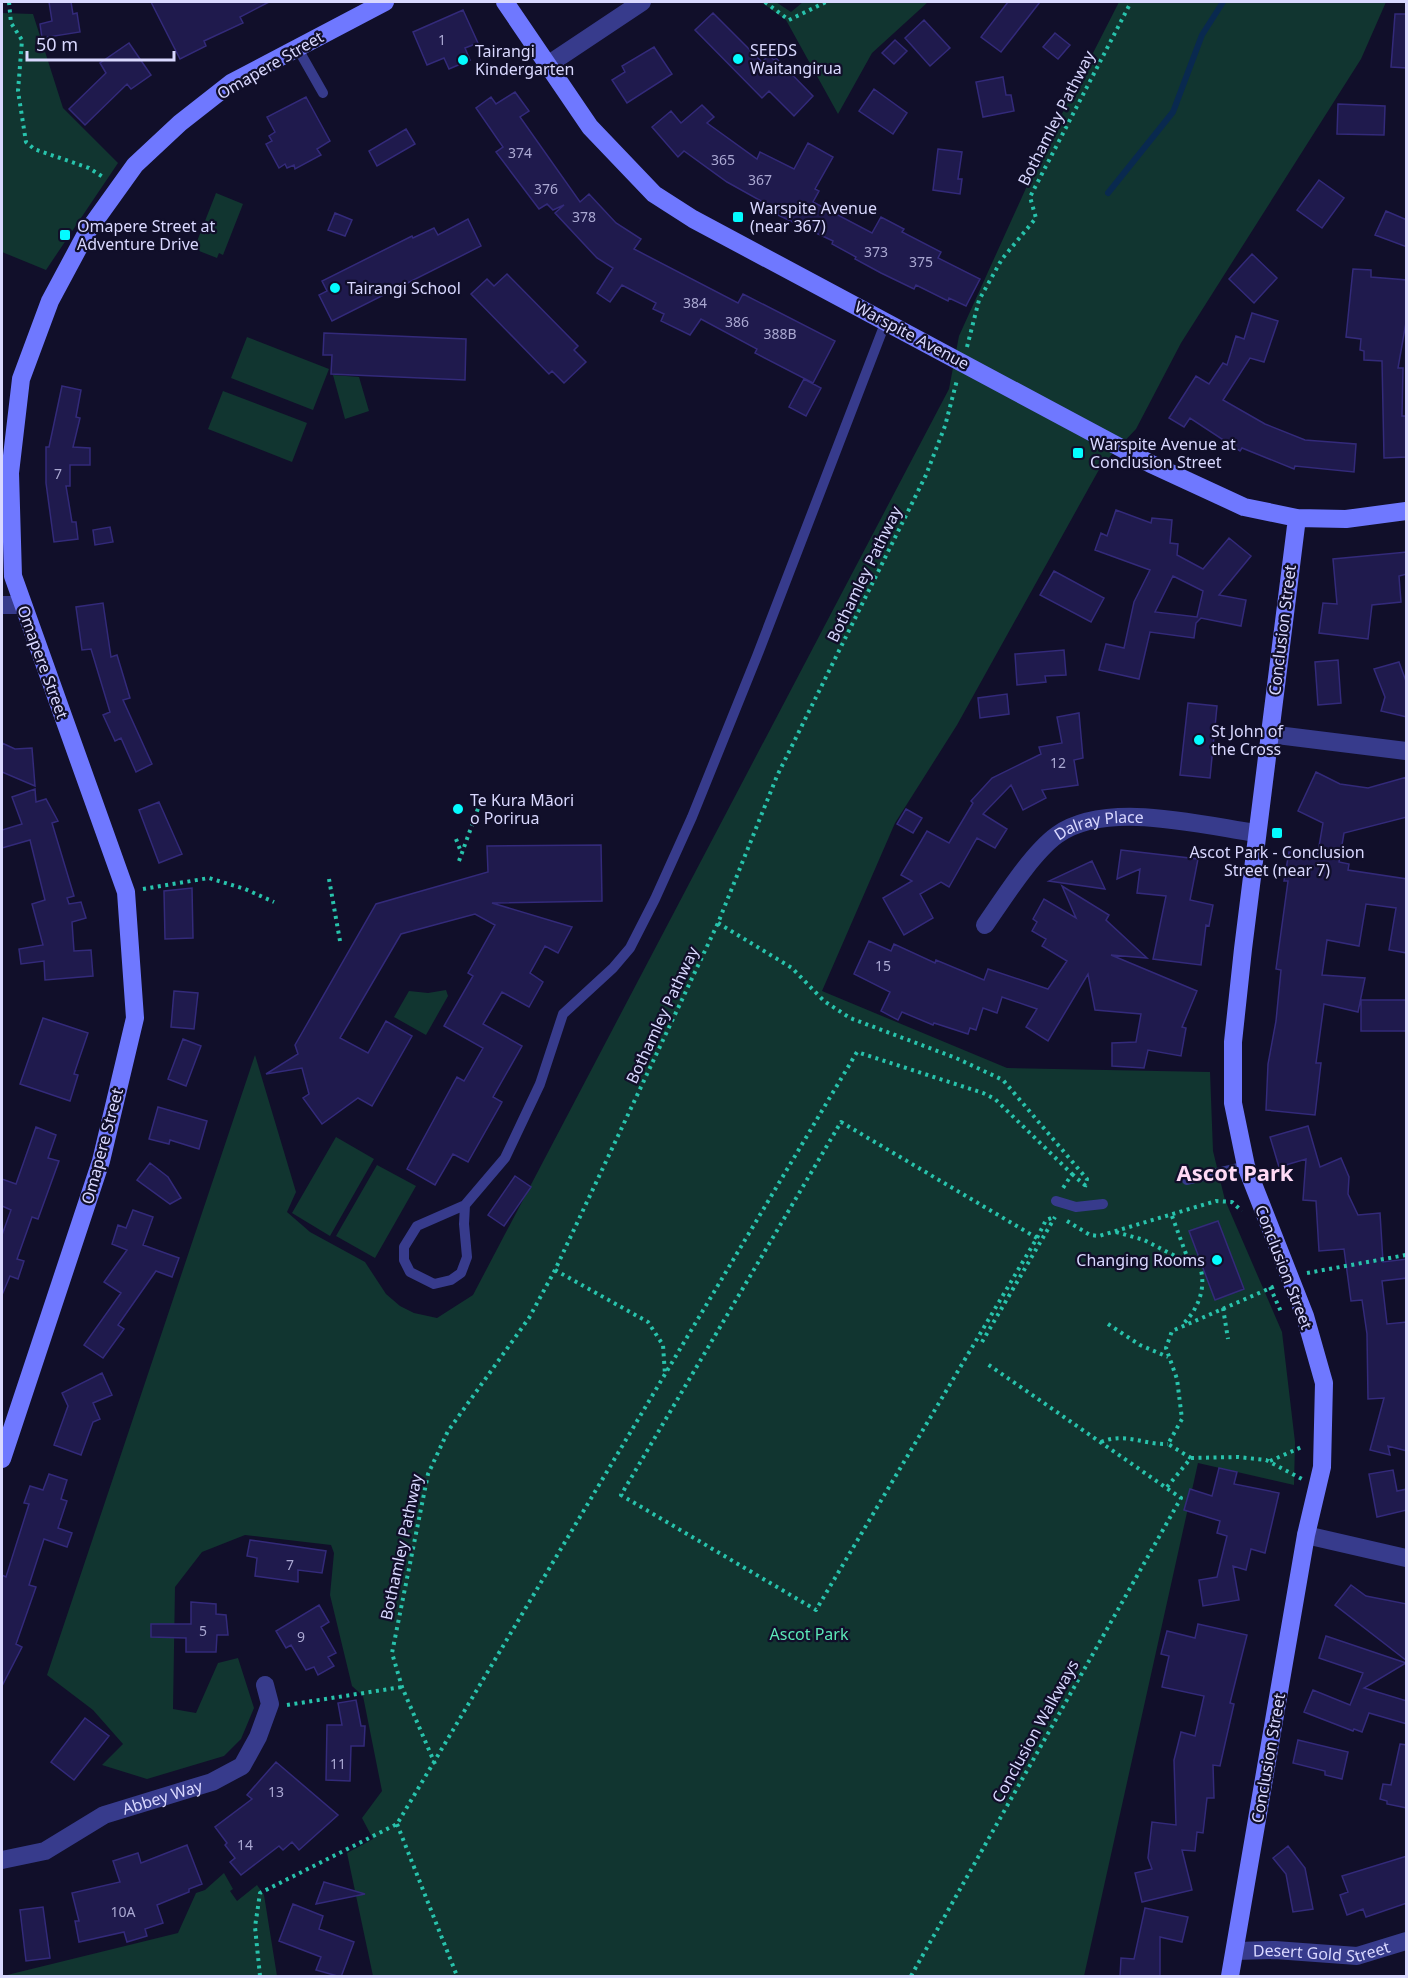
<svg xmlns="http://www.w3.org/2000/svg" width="1408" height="1978" font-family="'Noto Sans',sans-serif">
	<rect width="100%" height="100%" fill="#110f2a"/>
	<path fill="#113530" d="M761 2H776L791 12 803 2H928L872 53 838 114 786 20Z
		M1119 2H1386L1361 59 1181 343 1136 429 1101 466 957 725 895 823 822 991 1007 1068 1210 1072 1213 1151 1225 1200 1282 1332 1295 1442 1294 1485 1198 1463 1084 1976H373L347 1853 373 1839 362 1818 382 1791 363 1696 352 1686 330 1595 334 1553 331 1545 245 1535 202 1552 175 1587 173 1709 196 1713 218 1663 238 1658 254 1708 241 1739 224 1756 147 1779 102 1765 123 1744 93 1710 47 1675 255 1055 296 1192 287 1212 310 1232 365 1262 386 1294 400 1306 414 1313 437 1318 473 1295 949 389 959 336 1041 155Z
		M2 13 33 14 63 108 118 163 46 270 2 252Z
		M216 193 243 204 223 255 219 253 217 258 194 249Z
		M247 337 329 369 313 410 231 378Z
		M333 375 359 377 369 411 345 419Z
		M223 391 307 423 292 462 208 429Z
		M446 990 448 996 426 1035 394 1017 409 991 428 993Z
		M336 1137 374 1159 330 1236 292 1213Z
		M377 1165 416 1186 375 1258 336 1236Z
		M224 1873 233 1889 230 1891 237 1901 257 1885 264 1895 277 1976H3L178 1933 196 1893 205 1890Z"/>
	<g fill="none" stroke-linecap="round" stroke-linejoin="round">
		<path stroke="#09294f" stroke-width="6" d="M1108 193 1173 112 1202 35 1223 2"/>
	</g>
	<path fill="#1f1a4d" stroke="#332a7a" stroke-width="1.5" fill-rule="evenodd" d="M49 2H71L73 14 77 13 80 32 42 38 40 24 52 21Z
		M151 2H269L240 17 243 23 204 41 206 46 180 59Z
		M1008 2H1040L1001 52 981 37Z
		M463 10 478 43 465 48 470 60 449 69 444 58 427 65 413 32Z
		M713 13 762 62 769 55 774 60 776 58 813 96 794 116 769 91 762 98 695 30Z
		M1395 14H1407V68L1391 67Z
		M924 20 950 48 930 66 905 38Z
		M1055 33 1070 45 1058 59 1043 47Z
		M895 40 907 51 894 64 882 53Z
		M129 43 151 75 131 89 127 84 85 125 69 109 106 73 100 63Z
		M654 47 672 74 627 103 612 80 625 72 622 66Z
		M1003 77 1006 95H1011L1014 111 983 117 976 82Z
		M874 89 907 113 893 134 859 111Z
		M515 92 529 111 520 117 580 202 589 194 616 223 641 239 634 249 738 303 743 294 835 341 813 383 755 353 757 349 701 319 690 335 661 321 664 314 653 309 656 303 622 285 610 302 597 293 613 268 597 258 555 213 564 205 553 210 547 204 539 209 496 152 503 147 476 108 491 97 496 104Z
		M306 97 330 141 317 149 321 155 295 169 294 165 287 168 285 164 279 168 266 144 272 141 269 136 275 132 267 117Z
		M1338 104 1385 106 1384 135 1337 134Z
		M702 105 714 117 707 123 757 159 760 152 794 169 808 143 833 157 815 189 819 191 813 202 872 233 881 217 904 229 902 232 941 252 938 258 980 279 966 306 949 298 948 301 916 285 914 289 881 273 855 259 856 257 832 244 833 241 778 215 779 211 727 182 684 151 678 157 652 127 671 111 681 123Z
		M406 129 415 144 377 166 369 151Z
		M938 149 962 152 958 179H962L960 194 933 190Z
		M1319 180 1344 198 1322 228 1297 210Z
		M1386 211 1407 220V247L1375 235Z
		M335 213 352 220 345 236 328 230Z
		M468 219 481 246 332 321 319 295 327 291 322 281 412 236 413 238 434 228 438 235Z
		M1252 254 1277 278 1254 303 1229 279Z
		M1353 269 1371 270V277L1407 280V317L1398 368H1403L1402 416H1407V457L1384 458 1382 361 1364 360V351L1360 350 1361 339 1346 337Z
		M507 274 578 346 574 350 586 362 564 383 552 371 549 374 471 294 487 279 494 286Z
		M1252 313 1278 321 1264 362 1250 358 1223 400 1265 424 1305 440 1356 444 1354 472 1295 466 1294 469 1242 448 1240 451 1190 418 1184 427 1169 418 1196 376 1209 384 1223 363 1227 365 1236 336 1244 339Z
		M324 333 466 339 465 380 331 374 332 355H323Z
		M804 379 821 388 806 416 789 407Z
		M62 386 81 390 76 417 80 418 73 447 90 448V465H70V486H66L72 522H76L78 539 54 542 46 483V447H49Z
		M1116 510 1151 523 1152 518 1172 520 1170 543 1178 544 1177 555 1203 569 1229 538 1251 556 1219 595 1246 600 1241 626 1201 618 1196 623 1194 638 1150 632 1139 679 1099 670 1106 644 1124 648 1134 602 1150 570 1095 550 1101 533 1107 536ZM1173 576 1203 591 1197 617 1155 612Z
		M110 527 113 542 95 545 93 530Z
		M1407 552V574L1399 576 1401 602 1372 605 1368 639 1319 633 1323 603 1337 604 1333 559Z
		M1054 571 1104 598 1091 622 1040 595Z
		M103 603 111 657 117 655 130 698 123 700 152 764 136 772 121 738 115 741 103 715 110 712 91 649 82 650 76 607Z
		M1064 650 1066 675 1045 676 1046 682 1017 685 1015 654Z
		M1338 660 1341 703 1318 705 1315 662Z
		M1399 662 1407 684V717L1381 711 1385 697 1374 669Z
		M1007 694 1009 714 980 718 978 698Z
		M1188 703 1217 706 1210 778 1180 775Z
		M1079 713 1083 758 1074 760 1078 785 1042 790 1046 798 1023 810 1011 785 983 814 1007 829 995 848 977 838 949 887 941 882 920 894 933 918 904 935 883 898 912 881 901 875 927 831 949 843 973 803 971 801 992 778 1041 754 1039 747 1062 743 1057 717Z
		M2 743 15 749 32 748 35 786 2 772Z
		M1316 772 1340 784 1368 788 1407 777V817L1344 833 1339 862 1349 864 1348 870 1407 879V953L1389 950 1396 908 1366 904 1359 946 1327 940 1322 975 1365 978 1358 1012 1324 1004 1316 1063H1321L1315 1115 1266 1110 1268 1064 1276 1021 1281 970 1276 969 1288 881H1284L1289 852 1317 858 1323 823 1298 811Z
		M35 789 36 802 46 799 58 821 52 823 74 896 67 898 69 904 81 902 86 918 72 922 74 951 91 950 93 976 45 980 44 961 21 964 19 949 43 945 32 904 45 900 30 840 2 848V830L22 824 12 797Z
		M159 802 182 854 159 863 139 810Z
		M906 809 922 818 913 833 897 824Z
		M601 845 602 901 492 903 572 927 558 953 545 946 530 973 543 982 529 1007 502 992 483 1024 522 1046 493 1097 502 1102 468 1162 453 1154 435 1185 407 1169 457 1077 464 1081 483 1048 444 1026 473 976 468 973 495 925 475 914 401 934 340 1038 368 1053 386 1021 412 1036 372 1106 358 1098 322 1124 303 1098 309 1094 302 1068 266 1074 298 1054 295 1045 376 904 488 872 487 846Z
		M1121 850 1198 859 1190 900 1213 905 1209 926 1206 925 1201 965 1153 959 1166 896 1137 893 1140 869 1117 879Z
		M1092 861 1105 889 1049 881Z
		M1062 886 1109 915 1106 920 1147 958 1111 955 1197 991 1182 1027 1186 1028 1181 1056 1148 1050 1144 1068 1112 1066V1043L1136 1042 1141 1014 1095 1010 1088 974 1048 1041 1026 1027 1037 1009 1002 997 997 1013 983 1008 976 1030 970 1028 968 1034 934 1023 933 1025 902 1012 898 1020 881 1011 890 992 854 974 869 941 891 951 894 944 935 963 936 960 984 980 988 969 1048 989 1067 961 1042 946 1046 939 1032 931 1037 922 1033 919 1044 899 1076 918Z
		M192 888 193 938 165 939 164 891Z
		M174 991 198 993 194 1029 171 1027Z
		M1361 1000H1407V1031H1361Z
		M43 1018 88 1033 74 1074 78 1075 70 1101 20 1084Z
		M183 1039 201 1046 186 1086 168 1079Z
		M158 1107 207 1121 199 1149 170 1140 169 1144 149 1139Z
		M1308 1126 1320 1167 1341 1158 1349 1177 1348 1194 1358 1215 1380 1213 1383 1262 1407 1259V1278L1382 1281 1387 1324 1407 1322V1451L1388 1446 1390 1455 1370 1450 1384 1398 1368 1399 1367 1334 1362 1300 1351 1301 1344 1249 1319 1251 1316 1201 1303 1200 1306 1159 1279 1167 1270 1137Z
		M36 1127 56 1135 48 1158 59 1161 38 1219 32 1217 17 1259 24 1261 18 1279 10 1276 2 1295V1235L11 1210 2 1206V1179L16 1184Z
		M150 1163 168 1177 181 1198 170 1204 137 1180Z
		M515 1176 531 1187 504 1226 488 1215Z
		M133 1210 153 1217 143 1245 179 1258 172 1277 156 1271 118 1325 124 1329 103 1358 84 1345 121 1293 104 1282 127 1250 112 1244 118 1225 126 1228Z
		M1218 1221 1244 1289 1215 1300 1189 1231Z
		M102 1373 112 1395 93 1403 100 1419 93 1422 81 1455 54 1445 68 1406 62 1393Z
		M1219 1468 1237 1472 1234 1484 1279 1493 1265 1553 1251 1549 1246 1570 1233 1566 1239 1600 1203 1606 1199 1580 1217 1577 1227 1536 1217 1533 1220 1521 1184 1510 1190 1489 1212 1496Z
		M1393 1470 1397 1491 1407 1489V1510L1377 1517 1369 1474Z
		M49 1474 67 1480 61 1499 67 1501 58 1528 72 1533 67 1547 44 1539 29 1585 36 1587 16 1644 22 1647 2 1686V1575L6 1577 29 1504 24 1503 30 1486 43 1490Z
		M250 1540 326 1551 322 1573 298 1570V1582L255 1576 257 1558 247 1556Z
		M1351 1585 1366 1596 1407 1604V1661L1335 1605Z
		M191 1602 216 1604V1614L226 1615 228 1635H217L216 1652H186V1638L151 1637V1624H191Z
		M319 1605 329 1622 321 1627 336 1653 328 1657 334 1666 318 1675 314 1667 306 1670 291 1645 286 1648 276 1631Z
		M1198 1624 1247 1635 1230 1703 1234 1704 1220 1766 1213 1765 1214 1798H1207L1203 1833 1197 1832 1195 1851 1182 1850 1192 1890 1142 1902 1135 1873 1152 1869 1148 1858 1152 1822 1176 1825 1174 1760 1181 1732 1195 1736 1204 1696 1162 1687 1169 1656 1161 1654 1167 1631 1195 1638Z
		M1326 1636 1406 1663 1364 1688 1407 1701V1724L1369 1713 1362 1732 1354 1729 1353 1731 1304 1712 1313 1690 1350 1705 1363 1673 1319 1658Z
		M356 1700 361 1726H365L364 1746H351L350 1781 326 1780 327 1725H342L338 1703Z
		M85 1718 109 1736 74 1780 51 1762Z
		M1298 1740 1348 1752 1342 1779 1325 1775V1771L1293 1763Z
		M1400 1744 1407 1745V1808L1387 1804V1801L1380 1799 1383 1784 1391 1785Z
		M276 1762 338 1815 299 1850 292 1842 283 1850 279 1846 241 1875 230 1862 235 1858 225 1845 227 1843 215 1827 252 1799 247 1795Z
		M187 1845 202 1884 189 1889V1892L157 1905 163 1923 145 1929 147 1936 127 1942 124 1932 79 1942 75 1921H79L72 1893 120 1882 113 1861 138 1853 141 1863Z
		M1288 1846 1305 1868 1313 1909 1293 1912 1286 1874 1273 1858Z
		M1407 1856V1903L1366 1917 1363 1909 1347 1915 1340 1895 1348 1892 1342 1876Z
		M324 1882 365 1894 316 1904Z
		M293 1904 323 1916 319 1929 354 1942 341 1977 316 1970 321 1957 279 1941Z
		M43 1907 50 1958 26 1961 20 1910Z
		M1145 1908 1188 1917 1182 1942 1160 1937V1977H1120L1121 1958 1134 1959Z"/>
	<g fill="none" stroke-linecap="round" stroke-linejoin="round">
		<path stroke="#28c3ac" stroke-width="4" stroke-dasharray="3 4.5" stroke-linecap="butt" d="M9 2 11 23 22 40 18 91 26 142 34 149 89 168 103 177
			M765 2 789 20 826 2
			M967 347 979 300 1002 259 1036 218 1030 197 1131 2
			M456 839 461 852
			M459 861 480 803
			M329 879 340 941
			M143 889 209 878 245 889 274 902
			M718 923 792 968 824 1001 850 1018 956 1058 1003 1080 1087 1179 1085 1187
			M1072 1174 1087 1187
			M1172 1216 1189 1262
			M1067 1221 1090 1235 1099 1236 1216 1201 1232 1202 1242 1211
			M1116 1232 1144 1240 1185 1261 1199 1264C1207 1284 1200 1307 1184 1323
			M1037 1238 841 1122 621 1495 816 1610 1037 1238 1046 1220 1054 1217
			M555 1270 648 1322 663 1345 665 1375
			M1307 1273 1406 1255
			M1270 1287 1282 1314
			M1223 1308 1228 1339
			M1108 1324 1140 1345 1168 1357
			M982 1342 1055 1217
			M1101 1442C1125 1432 1144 1445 1168 1444
			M1191 1458 1238 1457 1266 1460 1302 1479
			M1270 1461 1304 1446
			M1167 1487 1191 1458 1168 1444 1182 1419 1177 1379 1166 1348 1172 1331 1275 1286
			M287 1705 402 1687
			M435 1764 402 1687 392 1653 428 1474 448 1431 529 1318 555 1270 718 923 777 776 926 475 945 426 957 380
			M397 1824 457 1976
			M260 1976 255 1927 260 1893 397 1824 857 1052 983 1093 995 1099 1072 1174 1063 1188
			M911 1976 1181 1498 986 1363"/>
		<path stroke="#373b8c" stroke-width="10" d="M298 49 323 93
			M1187 1180 1246 1166
			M1056 1201 1076 1207 1103 1204
			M465 1205 417 1226 404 1247V1260L410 1272 434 1284 451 1280 461 1273 467 1257 464 1224 465 1205 505 1158 540 1084 563 1014 613 968 630 948 655 899 692 817 757 656 886 321"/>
		<g stroke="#373b8c" stroke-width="18">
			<path d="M549 64 642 2"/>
			<path d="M2 605H22"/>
			<path d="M1269 734 1406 751"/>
			<path id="s1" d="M985 925C1003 899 1032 853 1057 835 1106 800 1201 825 1256 833"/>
			<path d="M1306 1535 1406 1558"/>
			<path id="s2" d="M2 1860 45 1851 104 1815 212 1782 242 1766 258 1737 270 1704 265 1685"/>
			<path id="s3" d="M1235 1951 1275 1950 1357 1956 1406 1941"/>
		</g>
		<path stroke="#6f78ff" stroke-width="18" d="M505 2 590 127 654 194 693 219 1151 464 1244 507 1297 518 1346 519 1406 511
			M2 1459 101 1161 135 1018 126 892 13 576 10 473 21 379 50 301 87 232 135 165 180 123 231 83 385 2
			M1230 1976 1306 1535 1322 1467 1324 1383 1305 1316 1246 1166 1233 1103V1042L1243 949 1297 518"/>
	</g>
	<g fill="#04fcff" stroke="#110f2a" stroke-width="2">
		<circle cx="738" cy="59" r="6"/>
		<circle cx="463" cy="60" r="6"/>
		<rect x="732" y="211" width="12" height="12" rx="3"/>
		<rect x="59" y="229" width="12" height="12" rx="3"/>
		<circle cx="335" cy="288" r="6"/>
		<rect x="1072" y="447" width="12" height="12" rx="3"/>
		<circle cx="1199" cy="740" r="6"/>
		<circle cx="458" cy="809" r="6"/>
		<rect x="1271" y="827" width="12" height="12" rx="3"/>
		<circle cx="1217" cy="1260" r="6"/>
	</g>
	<g text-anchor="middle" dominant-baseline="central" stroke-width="4.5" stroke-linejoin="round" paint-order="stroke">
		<g font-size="14" fill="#aaa8d2">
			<text x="442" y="39">1</text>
			<text x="520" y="152">374</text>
			<text x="723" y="159">365</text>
			<text x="760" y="179">367</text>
			<text x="546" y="188">376</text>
			<text x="584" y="216">378</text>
			<text x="876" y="251">373</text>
			<text x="921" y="261">375</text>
			<text x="695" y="302">384</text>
			<text x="737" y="321">386</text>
			<text x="780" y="333">388B</text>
			<text x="58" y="473">7</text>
			<text x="1058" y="762">12</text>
			<text x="883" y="965">15</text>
			<text x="290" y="1564">7</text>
			<text x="203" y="1630">5</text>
			<text x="301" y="1636">9</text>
			<text x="338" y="1763">11</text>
			<text x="276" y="1791">13</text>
			<text x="245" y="1844">14</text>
			<text x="123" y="1911">10A</text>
		</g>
		<g font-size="16" fill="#d9d8ff" stroke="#110f2a" text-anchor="start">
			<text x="750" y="50">SEEDS<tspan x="750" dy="18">Waitangirua</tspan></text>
			<text x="475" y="51">Tairangi<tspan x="475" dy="18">Kindergarten</tspan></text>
			<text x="750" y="208">Warspite Avenue<tspan x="750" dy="18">(near 367)</tspan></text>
			<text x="77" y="226">Omapere Street at<tspan x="77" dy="18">Adventure Drive</tspan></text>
			<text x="347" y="288">Tairangi School</text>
			<text x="1090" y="444">Warspite Avenue at<tspan x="1090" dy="18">Conclusion Street</tspan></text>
			<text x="1211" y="731">St John of<tspan x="1211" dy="18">the Cross</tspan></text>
			<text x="470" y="800">Te Kura Māori<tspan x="470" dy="18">o Porirua</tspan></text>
			<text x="1277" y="852" text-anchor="middle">Ascot Park - Conclusion<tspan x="1277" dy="18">Street (near 7)</tspan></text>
			<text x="1205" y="1260" text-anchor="end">Changing Rooms</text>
		</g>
		<g font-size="16" fill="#d9d8ff" stroke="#110f2a">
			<text transform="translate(270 65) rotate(-30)">Omapere Street</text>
			<text transform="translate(1056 118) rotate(-63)">Bothamley Pathway</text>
			<text transform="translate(912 335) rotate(28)">Warspite Avenue</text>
			<text transform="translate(864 574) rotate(-64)">Bothamley Pathway</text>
			<text transform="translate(1282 630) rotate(-83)">Conclusion Street</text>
			<text transform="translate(43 662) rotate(70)">Omapere Street</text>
			<text stroke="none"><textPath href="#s1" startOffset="160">Dalray Place</textPath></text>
			<text transform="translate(662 1015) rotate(-65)">Bothamley Pathway</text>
			<text transform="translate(102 1146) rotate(-75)">Omapere Street</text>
			<text transform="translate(1284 1267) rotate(69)">Conclusion Street</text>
			<text transform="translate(401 1547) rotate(-78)">Bothamley Pathway</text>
			<text transform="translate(1035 1731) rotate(-61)">Conclusion Walkways</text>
			<text transform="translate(1268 1758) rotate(-80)">Conclusion Street</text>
			<text stroke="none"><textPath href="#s2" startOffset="174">Abbey Way</textPath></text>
			<text stroke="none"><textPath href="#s3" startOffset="87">Desert Gold Street</textPath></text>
		</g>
		<g font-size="16" fill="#5be8b8" stroke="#110f2a">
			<text x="809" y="1634">Ascot Park</text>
		</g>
		<g font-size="22" font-weight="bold" fill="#ffdaf5" stroke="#110f2a">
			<text x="1235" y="1172">Ascot Park</text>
		</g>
	</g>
	<rect width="1408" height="1978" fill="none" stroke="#d9d8ff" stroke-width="6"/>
	<path d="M27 51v9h147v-9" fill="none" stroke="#d9d8ff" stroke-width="3"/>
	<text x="36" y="51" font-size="18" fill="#d9d8ff" stroke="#110f2a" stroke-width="4.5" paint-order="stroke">50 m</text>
</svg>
